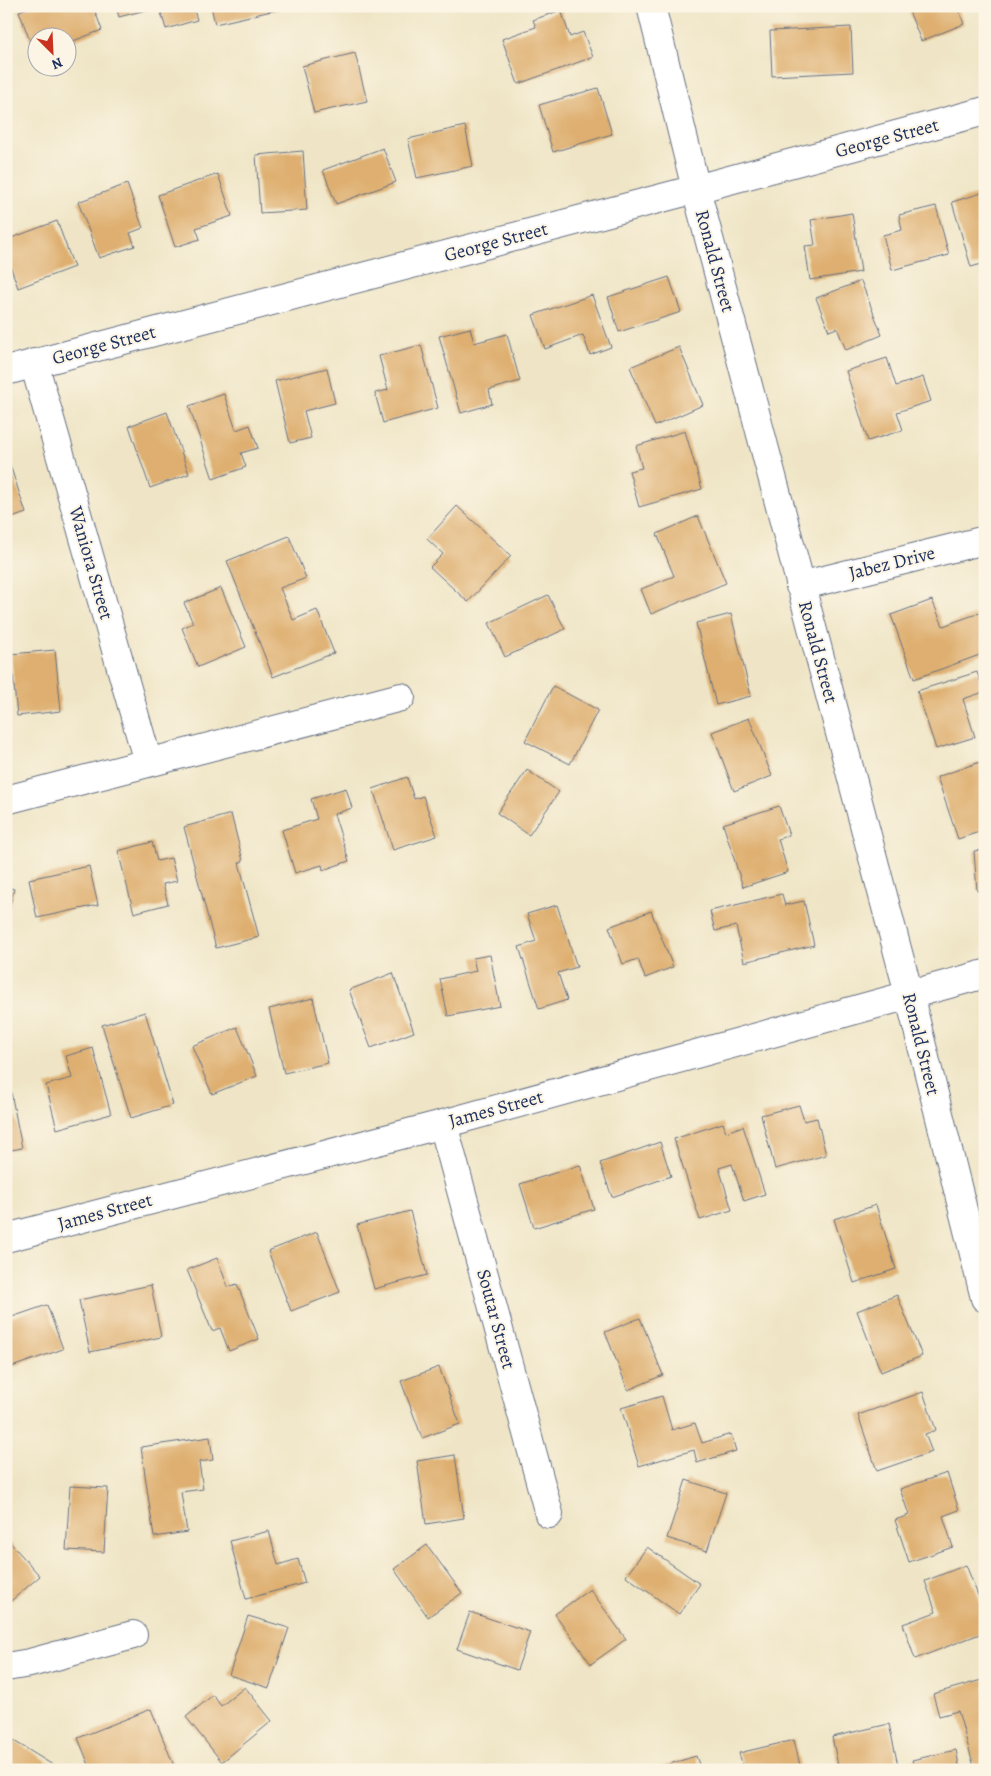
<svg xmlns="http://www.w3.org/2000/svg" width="991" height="1776" font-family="Alegreya,serif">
	<rect width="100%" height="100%" fill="#fcf5e5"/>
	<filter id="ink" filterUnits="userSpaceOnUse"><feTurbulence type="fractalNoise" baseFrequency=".02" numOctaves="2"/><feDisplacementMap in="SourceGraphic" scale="10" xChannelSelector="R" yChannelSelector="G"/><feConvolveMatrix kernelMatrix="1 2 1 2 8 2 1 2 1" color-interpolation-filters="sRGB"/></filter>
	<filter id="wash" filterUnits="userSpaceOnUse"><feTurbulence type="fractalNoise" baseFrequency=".0096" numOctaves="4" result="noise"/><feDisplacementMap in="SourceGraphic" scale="20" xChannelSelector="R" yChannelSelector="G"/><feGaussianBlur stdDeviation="1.12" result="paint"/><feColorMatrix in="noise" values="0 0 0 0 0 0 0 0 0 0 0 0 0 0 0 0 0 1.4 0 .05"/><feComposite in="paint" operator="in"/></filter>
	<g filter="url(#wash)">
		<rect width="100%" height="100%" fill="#efe5c6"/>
		<g id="blocks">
			<path fill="#deaf6f" d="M33 6H93L102 30 68 43V38H38V54L35 55 19 11Z
				M116 6H157V7L119 17Z
				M159 6H193L197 20 166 29Z
				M211 6H288L289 7 215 24Z
				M907 6H962L958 8 964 24 921 41Z
				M561 10 570 37 583 32 593 57 518 84 502 39 536 27 533 20Z
				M851 27 853 72 772 76 770 31Z
				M355 53 367 101 314 113 302 66Z
				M598 88 612 134 553 152 539 105Z
				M465 126 473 166 417 178 408 139Z
				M383 148 396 182 336 204 323 170Z
				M303 151 307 210 260 213 256 155Z
				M218 174 232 216 196 228 200 239 175 247 158 195Z
				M127 184 143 228 130 233 135 246 99 258 78 202Z
				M985 192V263L971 267 952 202Z
				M936 206 949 255 892 270 883 235 902 230 899 215Z
				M852 213 861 272 810 280 805 246 815 245 811 220Z
				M57 221 74 267 18 288 6 254V240Z
				M669 277 681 312 619 332 608 297Z
				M861 281 882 335 846 350 837 328 829 331 816 298Z
				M592 295 611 347 590 355 583 335 545 349 533 315Z
				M470 328 474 343 507 334 520 381 489 390 492 404 461 413 439 336Z
				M421 345 438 408 383 423 375 393 388 390 379 356Z
				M679 347 703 405 655 426 630 367Z
				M887 358 896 386 923 377 931 401 897 412 903 430 868 441 846 371Z
				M327 368 335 403 304 411 311 438 290 443 275 381Z
				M224 394 236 430 250 425 258 448 241 453 246 467 213 479 189 406Z
				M167 412 189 474 150 488 129 426Z
				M685 431 702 489 639 507 629 471 642 468 636 446Z
				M6 453 26 513 6 520Z
				M457 506 511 556 468 602 430 567 443 554 427 539Z
				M698 516 726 583 651 614 641 589 674 576 657 534Z
				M289 536 306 578 280 588 293 620 317 610 334 653 273 677 227 561Z
				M221 588 246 647 198 667 182 628 193 623 184 603Z
				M548 595 565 629 505 657 489 623Z
				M932 600 943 626 985 611V653L914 679 891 615Z
				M731 614 751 696 716 705 696 623Z
				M55 650 61 711 17 716 11 654Z
				M977 672 984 692 963 699 975 737 936 749 917 691Z
				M553 686 598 710 570 764 525 741Z
				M749 718 772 776 734 791 712 732Z
				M980 762 985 777V830L958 839 937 777Z
				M527 770 559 792 529 835 497 813Z
				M407 777 414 799 423 796 437 836 393 850 373 789Z
				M346 788 352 808 334 814 349 861 323 870 322 865 295 873 282 830 317 819 311 799Z
				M779 806 789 835 778 839 788 872 743 887 723 824Z
				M231 814 243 861 239 863 259 937 216 948 184 827Z
				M152 842 157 861 171 858 177 881 163 884 168 904 134 913 118 851Z
				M985 850V890L977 891 974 851Z
				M89 866 98 905 37 918 29 879Z
				M6 887 14 889 7 917H6Z
				M782 894 785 905 804 901 814 945 744 962 736 926 715 931 710 911Z
				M557 905 577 967 558 973 567 1000 539 1009 519 947 536 941 527 914Z
				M651 911 673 967 645 978 638 959 623 964 609 927Z
				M490 955 500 1006 448 1016 440 979 476 971 473 958Z
				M393 973 414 1032 371 1048 349 990Z
				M313 998 328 1063 284 1073 269 1009Z
				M145 1012 173 1105 131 1118 102 1025Z
				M237 1027 257 1076 212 1094 192 1046Z
				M93 1048 111 1114 57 1129 46 1085 72 1078 66 1056Z
				M6 1067 22 1148 6 1151Z
				M799 1105 804 1121 817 1118 826 1155 775 1169 761 1115Z
				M723 1123 726 1132 743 1126 765 1194 744 1201 732 1164 719 1168 732 1210 700 1220 674 1139Z
				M660 1142 671 1176 612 1197 600 1163Z
				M580 1165 594 1209 534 1228 520 1184Z
				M876 1205 896 1269 854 1283 834 1219Z
				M410 1211 427 1275 374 1289 357 1225Z
				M317 1232 340 1292 291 1311 268 1251Z
				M217 1258 228 1287 237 1284 259 1339 229 1351 220 1328 212 1331 187 1270Z
				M151 1285 161 1337 90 1352 79 1300Z
				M897 1295 922 1356 881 1372 857 1311Z
				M47 1305 63 1349 6 1369V1319Z
				M640 1318 663 1375 628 1390 605 1332Z
				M439 1367 460 1424 422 1438 401 1381Z
				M923 1392 936 1430 925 1434 932 1452 877 1471 858 1415Z
				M662 1396 672 1430 695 1423 702 1443 731 1434 736 1451 697 1463 694 1450 639 1466 621 1408Z
				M210 1437 213 1460 199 1462 203 1489 181 1492 187 1532 154 1537 141 1447Z
				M455 1455 464 1518 426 1524 417 1461Z
				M947 1473 959 1510 943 1516 953 1547 909 1562 895 1520 909 1515 900 1489Z
				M686 1480 726 1493 707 1551 667 1538Z
				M70 1486 108 1488 104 1552 66 1550Z
				M269 1531 278 1565 298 1559 305 1583 246 1599 230 1541Z
				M6 1538 40 1576 11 1601 6 1595Z
				M427 1545 462 1593 428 1617 394 1569Z
				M647 1547 700 1584 679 1614 626 1576Z
				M966 1565 985 1613V1632L915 1659 903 1624 936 1612 925 1581Z
				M590 1589 626 1639 591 1664 555 1614Z
				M470 1612 530 1632 517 1670 457 1649Z
				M248 1616 289 1628 269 1688 229 1675Z
				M985 1679V1770H975L958 1711 939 1716 933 1694Z
				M245 1687 272 1721 222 1762 186 1717 213 1695 221 1706Z
				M151 1709 174 1766 164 1770H91L78 1738Z
				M889 1724 899 1770H839L832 1737Z
				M794 1740 801 1770H744L739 1753Z
				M14 1741 61 1770H6V1754Z
				M956 1750 960 1770H915L912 1760Z
				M696 1756 701 1770H653V1769Z"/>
		</g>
	</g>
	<g filter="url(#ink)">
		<use href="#blocks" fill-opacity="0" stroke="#656f82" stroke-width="1"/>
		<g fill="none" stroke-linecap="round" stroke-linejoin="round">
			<defs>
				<path id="street" d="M651 6 696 189 909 994 985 1298
					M34 363 148 762
					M6 371 696 189 985 111
					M800 586 985 540
					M6 800 401 697
					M443 1124 549 1514
					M6 1238 443 1124 985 974
					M6 1667 30 1663 133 1635"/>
			</defs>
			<use href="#street" stroke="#656f82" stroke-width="30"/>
			<use href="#street" stroke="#fff" stroke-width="28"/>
		</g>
	</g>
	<g text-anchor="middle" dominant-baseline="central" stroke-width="4" stroke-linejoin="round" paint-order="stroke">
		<g font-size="19" fill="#1b2f5e" stroke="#fcf5e5">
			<text transform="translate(887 138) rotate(-15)">George Street</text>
			<text transform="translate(496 242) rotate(-15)">George Street</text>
			<text transform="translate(715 261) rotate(75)">Ronald Street</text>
			<text transform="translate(104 345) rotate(-15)">George Street</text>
			<text transform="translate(91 563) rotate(74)">Waniora Street</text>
			<text transform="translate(892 563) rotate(-14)">Jabez Drive</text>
			<text transform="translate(818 652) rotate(75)">Ronald Street</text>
			<text transform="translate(921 1044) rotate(76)">Ronald Street</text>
			<text transform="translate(496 1109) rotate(-15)">James Street</text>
			<text transform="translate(105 1212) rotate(-15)">James Street</text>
			<text transform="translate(496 1319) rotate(75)">Soutar Street</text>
		</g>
	</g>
	<rect width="991" height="1776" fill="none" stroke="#fcf5e5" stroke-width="25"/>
	<g transform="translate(52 52) rotate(156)"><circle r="24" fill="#fcf5e5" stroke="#a2a6af"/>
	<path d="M0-4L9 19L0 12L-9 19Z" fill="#c8321e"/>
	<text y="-8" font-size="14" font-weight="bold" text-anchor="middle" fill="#1b2f5e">N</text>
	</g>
</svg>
